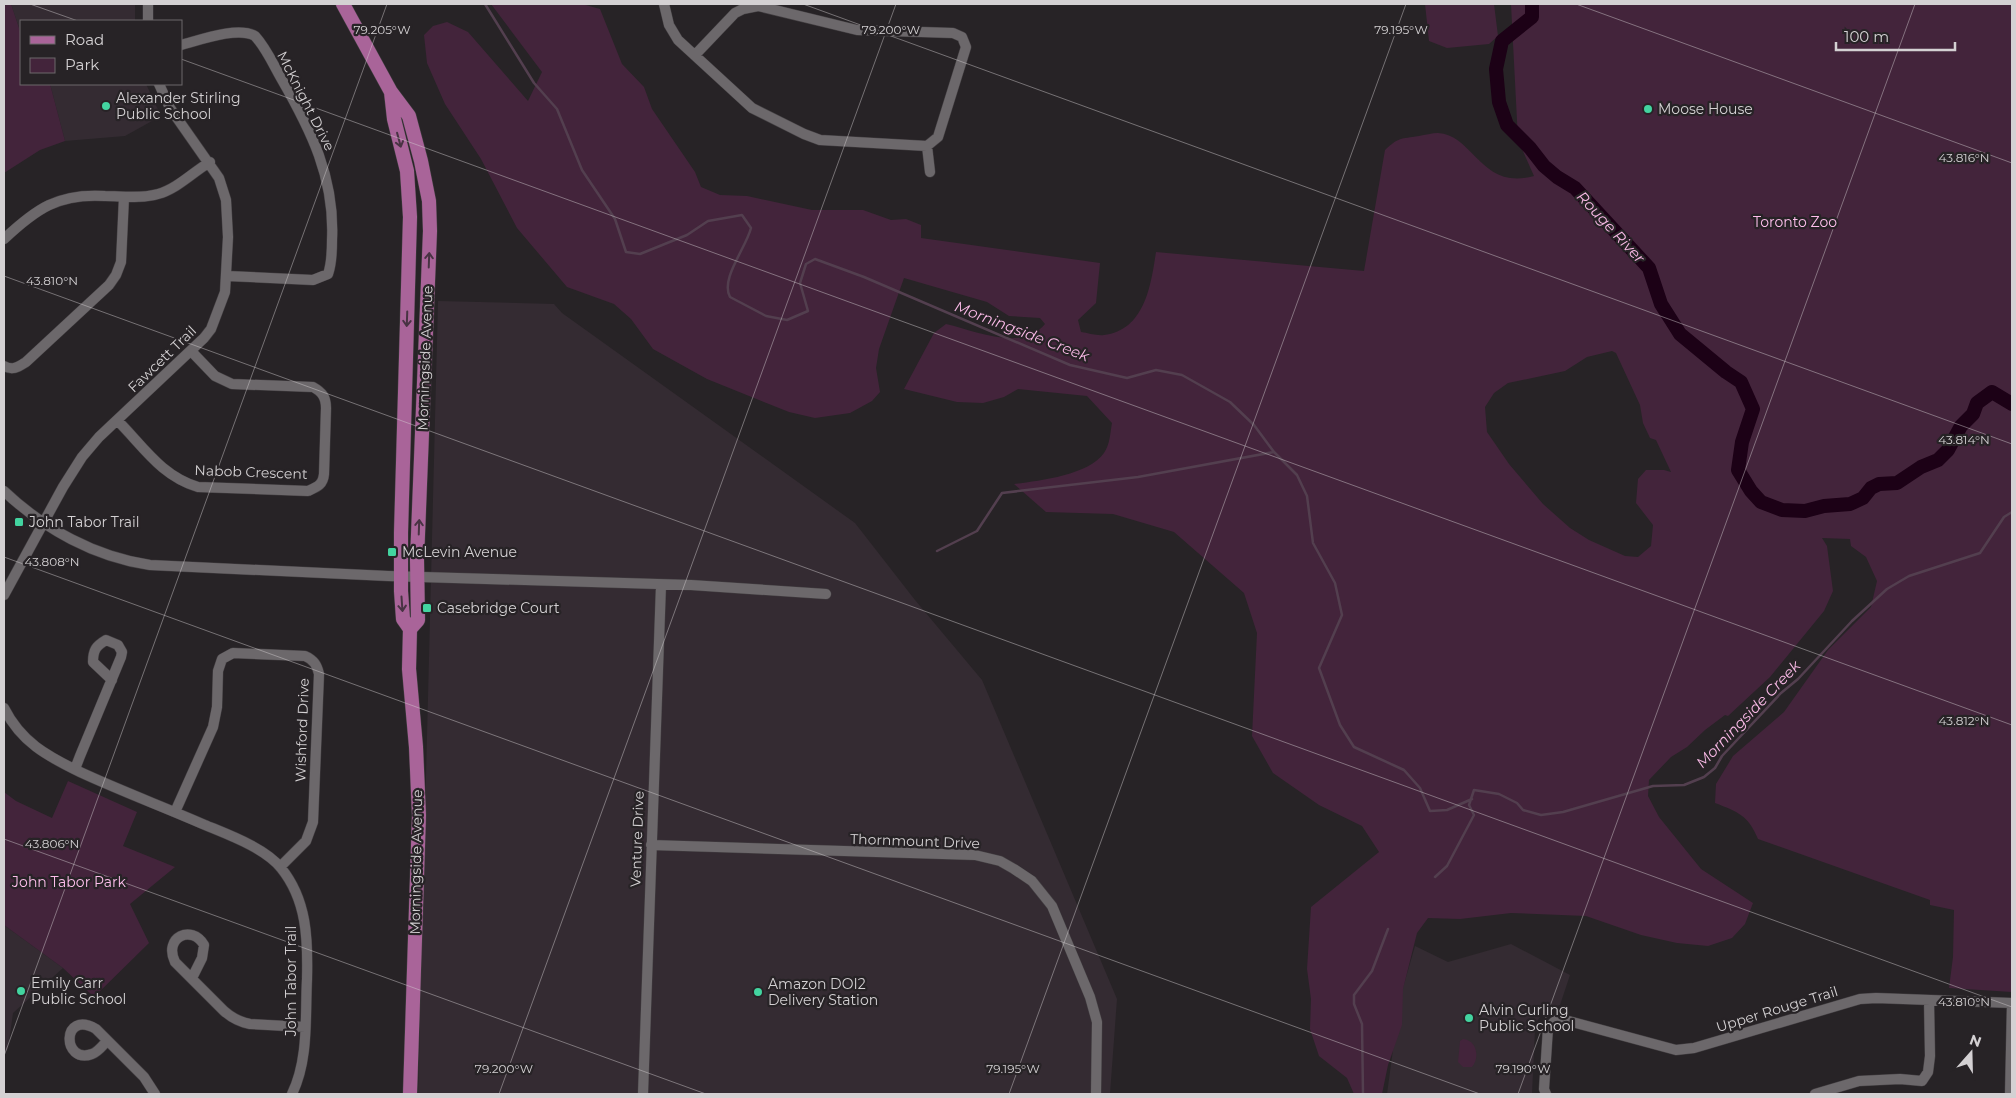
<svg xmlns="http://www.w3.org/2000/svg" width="2016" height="1098" font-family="Montserrat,sans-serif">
	<rect width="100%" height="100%" fill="#272326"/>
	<path fill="#342b32" d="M11 4H135V21H21V34Z
		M50 84H146L161 116 125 136 65 141Z
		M438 301 554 304 562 313 855 523 915 600 982 680 1117 999 1110 1094H418Z
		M4 925 63 968 13 1013 8 1049 4 1053Z
		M1511 944 1570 975 1560 1005 1546 1009 1537 1021 1535 1029 1532 1094H1387L1400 998 1415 946 1448 962Z"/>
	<path fill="#43243b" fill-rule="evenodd" d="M4 4H11L21 34V84H50L65 141 40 150 4 173Z
		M491 4H582L600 9 622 64 644 87 652 109 695 172 701 187 720 195 747 196 812 210H863L891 220 906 219 921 225V238L1100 263 1096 303 1078 320 1081 332C1088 333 1097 336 1104 335 1145 330 1151 285 1156 252L1364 271 1385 150C1399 137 1400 139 1419 136 1425 135 1432 133 1438 133 1474 135 1481 191 1534 176L1518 140 1511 4H2012V992L1949 988 1953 957 1954 910 1930 905V900L1758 839C1748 815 1738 812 1715 803L1716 784 1733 756 1784 712 1828 650 1871 607 1877 581 1866 557 1851 546 1850 539 1822 538 1827 546 1833 591 1824 611 1770 677 1728 716 1725 715 1705 730 1687 747 1671 757 1649 780 1648 796 1659 817 1701 869 1753 903 1745 924 1732 938 1708 946 1677 943 1641 935 1586 916 1511 913 1460 919 1428 918 1417 933 1403 989 1402 1025 1388 1065 1382 1094H1354L1347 1078 1319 1056 1310 1029 1311 999 1307 969 1311 907 1379 852 1362 826 1319 805 1273 773 1252 736 1257 633 1244 593 1174 532 1113 514 1046 512 1014 484C1038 481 1089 475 1104 453 1110 444 1110 434 1112 423L1087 396 1018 389 1004 397 983 403 957 402 904 389 934 333 946 324C976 331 1022 352 1045 324L1040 318 1009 316 987 302 904 278 879 349 876 368 880 392 872 401 850 413 815 418 789 412 707 379 653 349 631 319 614 304 567 287 517 228 481 159 445 104 427 63 424 35 433 26 447 22 468 32 528 101 542 72ZM1612 351 1616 353 1640 405 1643 423 1650 438 1656 440 1671 472 1664 470H1646L1638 479 1636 503 1653 525 1651 546 1638 557 1625 556 1589 540 1570 528 1543 504 1509 464 1487 432 1485 407 1494 393 1508 383 1565 371 1587 357Z
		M1425 4H1494L1498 36 1489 44 1447 48 1429 41Z
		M68 781 137 812 123 846 175 867 130 904 149 943 94 997 63 968 4 925V792L16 801 52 818Z
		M1463 1039C1477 1040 1480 1058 1472 1067H1463L1458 1062 1460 1041Z"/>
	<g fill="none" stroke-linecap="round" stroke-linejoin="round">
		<path stroke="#533f4f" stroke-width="2.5" d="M485 4 534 83 557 109 582 170 615 219 626 252 640 254 687 235 708 221 742 215 751 228C746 248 720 279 730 297L766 316 787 320 808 311 800 283 806 264 815 259 864 277 1070 365 1127 378 1156 370 1182 375 1230 402 1254 425 1274 452 1297 475 1307 496 1313 543 1335 583 1342 615 1319 668 1340 725 1354 747 1404 770 1420 788 1430 811 1447 810 1472 799
			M937 551 977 531 1002 493 1138 477 1274 452
			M1435 877 1447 866 1474 815 1469 805 1474 790 1499 794 1517 803 1523 810 1541 815 1563 812 1653 786 1684 785 1704 777 1715 768 1722 756 1781 693 1798 679 1852 621 1887 589 1909 576 1980 553 2004 517 2012 512
			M1363 1094 1362 1024 1354 1004V995L1372 971 1388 929"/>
		<path stroke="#1c0116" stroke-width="14" d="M1532 4V17L1502 41 1496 69 1499 102 1507 125 1530 148 1544 166 1557 177 1575 188 1649 268 1661 304 1680 334 1726 372 1741 382 1753 409 1742 442 1738 470 1751 491 1761 502 1782 510 1805 511 1824 506 1850 504 1863 498 1871 488 1879 484 1897 483 1921 467 1938 460 1948 450 1961 426 1973 414 1977 403 1992 392 2012 404"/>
		<defs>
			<path id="minor" d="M664 4 669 25 678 40 752 108 804 134 820 140 927 146 938 137 966 47 962 37 953 33 857 30 758 6 743 9 735 13 695 55
				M148 21V4
				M181 45C200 40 238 26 255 36 266 48 273 64 281 78 311 130 335 178 332 240 332 251 332 263 328 274L313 280 227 276
				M927 146 930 172
				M4 239C36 209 58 193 105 196 122 196 141 199 158 194 177 189 193 172 210 162
				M4 366C13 371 18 367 26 362L109 285 116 275 121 262 124 197
				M117 420C143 446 161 476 198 487L308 491C317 487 323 485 324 474L326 408C326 397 322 392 313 387L232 384 215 376 192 352
				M4 491C44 529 95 557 150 565L388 576 691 585 826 594
				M4 595 63 487 82 457 99 437 204 338 211 329 225 292 228 237 226 200 219 178 170 108 159 84
				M4 708C21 742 47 756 80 772 121 791 164 807 205 825 229 835 265 848 281 868 307 900 308 939 307 979 305 1017 309 1059 292 1094
				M75 769 80 756 121 657 122 652 118 645 106 640C96 646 93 650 93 662L112 680
				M175 812 213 727 217 707 218 671 222 659 233 653 305 656C314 660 317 665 319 674L313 822 306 841 280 867
				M651 845 975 855 1000 861 1014 869 1032 881 1052 906 1090 997 1097 1022 1096 1094
				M192 978 202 958 204 945C192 924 163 937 175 962L224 1011C232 1018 239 1022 250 1024L305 1027
				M107 1041C103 1045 98 1052 92 1054 62 1065 61 1009 96 1029L144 1077 155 1094
				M643 1094 661 585
				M1546 1094 1544 1089 1548 1028 1555 1021 1561 1019 1676 1050 1694 1048 1860 999 1876 998 2012 1003
				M1815 1094 1859 1081 1900 1079 1922 1081 1928 1072 1930 1056 1929 1000
				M2010 1094 2012 1003"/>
			<path id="major" d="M343 4 391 92 409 116 421 161 429 201 430 231 417 560 418 620 410 629
				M391 92 394 119 407 171 410 217 401 533V591L403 619 410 629 409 669 416 747 419 815 410 1094"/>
		</defs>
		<use href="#minor" stroke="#433f42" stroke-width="11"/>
		<use href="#major" stroke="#433f42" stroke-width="15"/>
		<use href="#minor" stroke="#6c686b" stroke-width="10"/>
		<use href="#major" stroke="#a96499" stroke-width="14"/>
	</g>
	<defs><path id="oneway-shaft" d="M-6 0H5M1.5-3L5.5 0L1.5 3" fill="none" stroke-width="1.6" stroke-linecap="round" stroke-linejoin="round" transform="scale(1.25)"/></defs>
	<g stroke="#483343">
		<use href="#oneway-shaft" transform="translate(399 140) rotate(75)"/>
		<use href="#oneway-shaft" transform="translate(429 260) rotate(-88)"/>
		<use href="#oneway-shaft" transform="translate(407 319) rotate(92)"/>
		<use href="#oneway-shaft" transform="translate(419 527) rotate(-88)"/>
		<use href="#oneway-shaft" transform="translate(402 604) rotate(86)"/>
	</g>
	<path fill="none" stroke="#d4d1d3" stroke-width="1" stroke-opacity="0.45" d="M30 4 78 21M803 4 2012 444M1576 4 2012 163M181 59 2012 725M4 276 2012 1007M4 557 1480 1094M4 839 706 1094M4 1056 387 4M499 1094 896 4M1009 1094 1406 4M1518 1094 1915 4"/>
	<g fill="#43d4a0" stroke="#272326" stroke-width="2">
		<circle cx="106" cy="106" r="5"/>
		<circle cx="1648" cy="109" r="5"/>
		<rect x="14" y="517" width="10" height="10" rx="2.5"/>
		<rect x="387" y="547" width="10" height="10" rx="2.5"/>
		<rect x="422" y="603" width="10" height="10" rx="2.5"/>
		<circle cx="21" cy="991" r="5"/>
		<circle cx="758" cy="992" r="5"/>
		<circle cx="1469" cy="1018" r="5"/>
	</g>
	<g text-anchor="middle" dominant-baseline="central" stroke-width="4.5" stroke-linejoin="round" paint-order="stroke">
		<g font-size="14" fill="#d4d1d3" stroke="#272326" text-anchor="start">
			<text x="116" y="98">Alexander Stirling<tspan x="116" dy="16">Public School</tspan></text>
			<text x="1658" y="109">Moose House</text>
			<text x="29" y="522">John Tabor Trail</text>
			<text x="402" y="552">McLevin Avenue</text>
			<text x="437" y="608">Casebridge Court</text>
			<text x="31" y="983">Emily Carr<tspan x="31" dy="16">Public School</tspan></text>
			<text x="768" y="984">Amazon DOI2<tspan x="768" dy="16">Delivery Station</tspan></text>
			<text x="1479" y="1010">Alvin Curling<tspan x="1479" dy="16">Public School</tspan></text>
		</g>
		<g font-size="14" fill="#d4d1d3" stroke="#272326">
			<text transform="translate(306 101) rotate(63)">McKnight Drive</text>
			<text transform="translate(425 358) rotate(-88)">Morningside Avenue</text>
			<text transform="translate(162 359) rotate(-44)">Fawcett Trail</text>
			<text transform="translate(251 472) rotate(2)">Nabob Crescent</text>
			<text transform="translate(302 730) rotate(-88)">Wishford Drive</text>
			<text transform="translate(637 839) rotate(-88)">Venture Drive</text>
			<text transform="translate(915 841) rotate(2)">Thornmount Drive</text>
			<text transform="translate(416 862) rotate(-89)">Morningside Avenue</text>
			<text transform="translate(291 981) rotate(-90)">John Tabor Trail</text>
			<text transform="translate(1777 1009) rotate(-17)">Upper Rouge Trail</text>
		</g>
		<g font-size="14" fill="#febeec" stroke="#272326">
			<text x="1795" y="222">Toronto Zoo</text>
			<text x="69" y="882">John Tabor Park</text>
		</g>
		<g font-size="15" font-style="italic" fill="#f9b9e6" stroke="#272326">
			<text transform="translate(1611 227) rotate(47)">Rouge River</text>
			<text transform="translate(1022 331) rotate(21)">Morningside Creek</text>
			<text transform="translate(1748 714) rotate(-46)">Morningside Creek</text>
		</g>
	</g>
	<g font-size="12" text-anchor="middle" fill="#d4d1d3" stroke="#272326" stroke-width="4.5" stroke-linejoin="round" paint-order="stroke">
		<text x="891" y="34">79.200°W</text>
		<text x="382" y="34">79.205°W</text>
		<text x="1401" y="34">79.195°W</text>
		<text x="1964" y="162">43.816°N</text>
		<text x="52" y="285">43.810°N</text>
		<text x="1964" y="444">43.814°N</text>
		<text x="52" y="566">43.808°N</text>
		<text x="1964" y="725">43.812°N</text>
		<text x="52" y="848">43.806°N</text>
		<text x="1964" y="1006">43.810°N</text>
		<text x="504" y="1073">79.200°W</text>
		<text x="1013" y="1073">79.195°W</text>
		<text x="1523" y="1073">79.190°W</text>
	</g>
	<rect width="2016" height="1098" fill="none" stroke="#d4d1d3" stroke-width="10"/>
	<rect x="20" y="20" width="162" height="65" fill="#272326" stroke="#6c696b"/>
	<rect x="30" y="36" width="25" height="8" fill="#a96499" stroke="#6c696b"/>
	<text x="65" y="45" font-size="15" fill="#d4d1d3">Road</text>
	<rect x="30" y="58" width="25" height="15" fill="#43243b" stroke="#6c696b"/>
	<text x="65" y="70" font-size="15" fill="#d4d1d3">Park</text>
	<g transform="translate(1971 1053) rotate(20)" stroke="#272326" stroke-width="4" paint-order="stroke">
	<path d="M0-4L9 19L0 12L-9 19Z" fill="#d4d1d3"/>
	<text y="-8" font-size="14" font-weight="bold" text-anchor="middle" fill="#d4d1d3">N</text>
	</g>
	<path d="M1836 42v8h119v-8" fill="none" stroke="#d4d1d3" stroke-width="2.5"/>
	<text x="1844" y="42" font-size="15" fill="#d4d1d3" stroke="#272326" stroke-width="4" paint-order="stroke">100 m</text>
</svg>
